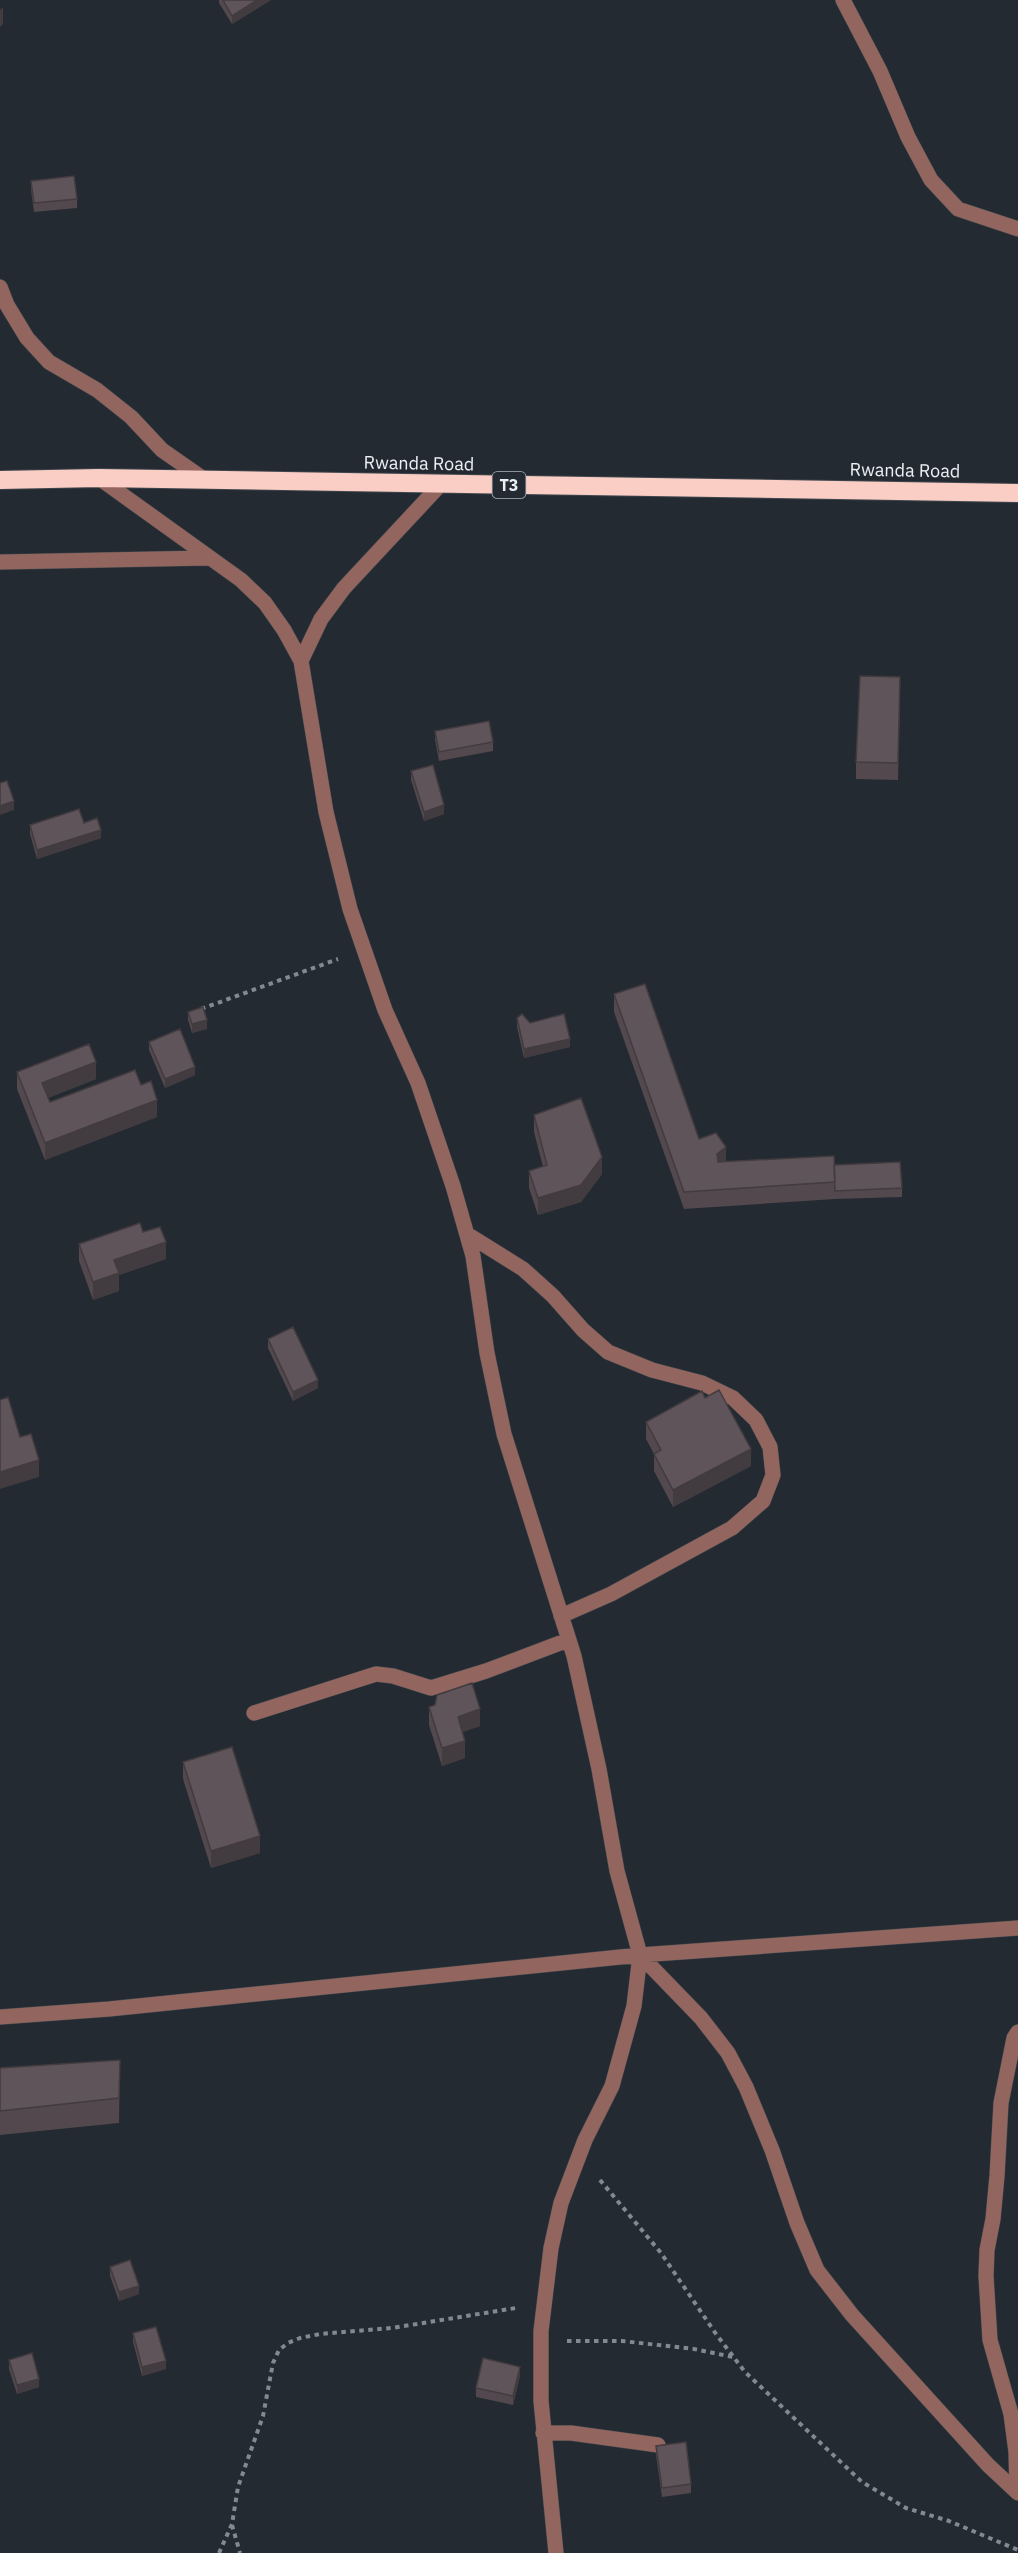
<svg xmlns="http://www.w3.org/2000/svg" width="1018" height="2553" font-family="'IBM Plex Sans',sans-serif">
	<rect width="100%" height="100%" fill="#232a32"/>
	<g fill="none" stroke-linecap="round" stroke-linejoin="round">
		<defs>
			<path id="minor" d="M843 0 880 71 908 137 931 180 958 209 1018 229
				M0 287 7 305 27 338 49 362 97 390 131 417 162 450 205 480
				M99 478 241 580 265 603 284 630 301 661
				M441 484 344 588 321 619 301 661 326 812 350 909 385 1010 418 1083 453 1186 473 1256 487 1353 504 1434 574 1656 599 1769 617 1871 640 1955 634 2006 612 2086 585 2140 561 2203 551 2248 541 2331V2401L556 2553
				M0 562 208 558
				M467 1234 523 1269 553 1296 583 1330 608 1352 652 1370 702 1383 733 1398 756 1420 770 1447 773 1475 763 1501 732 1528 611 1594 561 1616
				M254 1713 376 1674 393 1676 431 1688 486 1671 568 1640
				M640 1955 701 2018 728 2053 746 2087 772 2150 797 2223 817 2270 852 2315 988 2465 1018 2493
				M0 2017 109 2009 640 1955 1018 1928
				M543 2433H571L658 2445
				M1017 2492 1016 2452 1011 2414 990 2340 986 2276 987 2250 993 2219 997 2176 1001 2103 1014 2038 1018 2032"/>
			<path id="highway" d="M0 480 99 478 1018 493"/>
		</defs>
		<use href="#minor" stroke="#3f464d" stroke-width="16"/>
		<use href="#highway" stroke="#3f464d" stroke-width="20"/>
		<path stroke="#838990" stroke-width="4" stroke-dasharray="4.5 4.5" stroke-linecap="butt" d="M201 1009 338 959
			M600 2180 661 2253 716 2334 745 2372 862 2482 906 2508 949 2521 1018 2550
			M567 2341H622L694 2349 733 2357
			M232 2525 240 2553
			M219 2553 232 2524 238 2487 263 2416 273 2363 279 2350 288 2343 300 2338 320 2334 392 2328 516 2308"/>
		<use href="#minor" stroke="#92665e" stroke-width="15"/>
		<use href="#highway" stroke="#facdc5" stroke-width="18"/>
	</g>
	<path fill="#52484d" d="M219 0H271L232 24 219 3Z
		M31 181 77 199V208L34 212 31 190Z
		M900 694 898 780 856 779V762Z
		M435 731 493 742V751L439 761 435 740Z
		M411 771 444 814 424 821 411 780Z
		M84 823 101 838 37 859 30 834V825Z
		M614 994 699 1139 726 1161 834 1165 902 1188V1197L835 1199 684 1209 614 1012Z
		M188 1012 207 1029 192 1033 188 1020Z
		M517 1018 530 1023 570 1047 524 1058 517 1027Z
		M149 1042 195 1075 165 1088 149 1050Z
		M17 1072 96 1079 48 1098 50 1102 141 1085 157 1117 45 1160 17 1089Z
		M534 1115 602 1174 581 1202 538 1215 529 1188V1171L543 1167 534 1132Z
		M143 1232 166 1259 119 1275V1291L93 1300 79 1261V1244Z
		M268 1339 318 1388 293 1401 268 1348Z
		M705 1398 751 1466 673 1507 654 1471V1454L646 1439V1422Z
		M435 1705 480 1726 462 1732 465 1758 442 1766 429 1725V1707Z
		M183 1762 260 1853 211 1868 183 1779Z
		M120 2060 119 2123 0 2135V2068Z
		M110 2267 139 2294 119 2301 110 2276Z
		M133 2333 166 2369 142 2376 133 2342Z
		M9 2360 39 2387 17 2394 9 2369Z
		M520 2376 513 2405 476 2397V2388Z
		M656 2446 691 2484V2493L662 2497 656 2455Z"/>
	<path fill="#423b3f" d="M257 0H271L232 24V16Z
		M3 7V24L0 27V10Z
		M14 801V810L0 815V806Z
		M444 805V814L424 821V812Z
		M101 830V838L37 859V850Z
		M207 1020V1029L192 1033V1024Z
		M570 1039V1047L524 1058V1049Z
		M96 1062V1079L42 1100V1083Z
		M195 1067V1075L165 1088V1079Z
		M157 1100V1117L45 1160V1143Z
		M726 1147V1164L717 1171V1154Z
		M602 1157V1174L581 1202 538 1215V1198Z
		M166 1242V1259L119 1275V1291L93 1300V1282L114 1260Z
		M318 1380V1388L293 1401V1392Z
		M751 1449V1466L673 1507V1490Z
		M39 1460V1477L0 1489V1472Z
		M480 1709V1726L458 1734V1717Z
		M465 1741V1758L442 1766V1748Z
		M260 1836V1853L211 1868V1851Z
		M139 2286V2294L119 2301V2292Z
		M166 2361V2369L142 2376V2367Z
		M520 2367V2376L513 2405V2396Z
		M39 2379V2387L17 2394V2385Z"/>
	<path fill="#5f545a" stroke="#423b3f" stroke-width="1.5" d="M223 0H257L232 16Z
		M74 176 77 199 34 203 31 181Z
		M860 676 900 677 898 763 856 762Z
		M489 721 493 742 439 752 435 731Z
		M433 765 444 805 424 812 411 771Z
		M7 781 14 801 0 806V783Z
		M79 809 84 823 97 818 101 830 37 850 30 825Z
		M645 984 699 1139 716 1133 726 1147 717 1154 718 1162 834 1156 835 1182 684 1192 614 994Z
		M203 1007 207 1020 192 1024 188 1012Z
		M522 1014 530 1023 564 1014 570 1039 524 1049 517 1018Z
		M180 1029 195 1067 165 1079 149 1042Z
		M89 1044 96 1062 42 1083 50 1102 135 1070 141 1085 151 1081 157 1100 45 1143 17 1072Z
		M581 1098 602 1157 581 1185 538 1198 529 1171 547 1165 534 1115Z
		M900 1162 902 1188 835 1191 834 1165Z
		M140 1223 143 1232 160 1227 166 1242 114 1260 119 1273 93 1282 79 1244Z
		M293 1327 318 1380 293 1392 268 1339Z
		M719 1390 751 1449 673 1490 654 1454 661 1450 646 1422 702 1391 705 1398Z
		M8 1397 20 1437 31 1434 39 1460 0 1472V1400Z
		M472 1683 480 1709 458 1717 465 1741 442 1748 429 1707 435 1705 437 1695Z
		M232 1747 260 1836 211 1851 183 1762Z
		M120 2060 119 2098 0 2111V2068Z
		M130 2260 139 2286 119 2292 110 2267Z
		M156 2327 166 2361 142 2367 133 2333Z
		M32 2353 39 2379 17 2385 9 2360Z
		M483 2358 520 2367 513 2396 476 2388Z
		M686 2442 691 2484 662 2488 656 2446Z"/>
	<g text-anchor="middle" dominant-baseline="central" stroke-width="5" stroke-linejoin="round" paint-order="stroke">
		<rect fill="#232a32" stroke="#afb5bb" stroke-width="1.5" x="492.5" y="472" width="33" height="26" rx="4.5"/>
		<g font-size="16" font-weight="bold" fill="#ebf0f6">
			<text x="509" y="485">T3</text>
		</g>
		<g font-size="18" fill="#ebf0f6" stroke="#232a32">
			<text transform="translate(419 463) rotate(1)">Rwanda Road</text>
			<text transform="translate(905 470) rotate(1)">Rwanda Road</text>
		</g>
	</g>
</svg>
